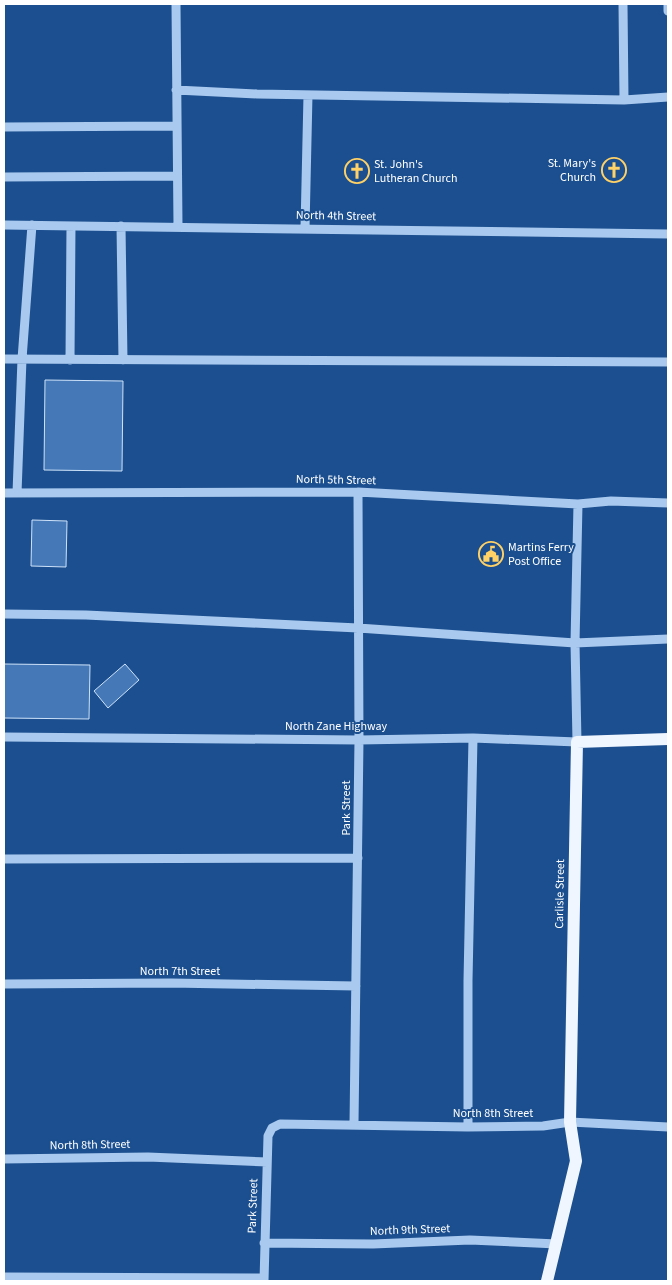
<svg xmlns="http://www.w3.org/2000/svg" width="672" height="1285" font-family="'Source Sans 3',sans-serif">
	<rect width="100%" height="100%" fill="#1b4f8f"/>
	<path fill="#4478b7" stroke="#cfe3fa" d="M45 380 123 381 122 471 44 470Z
		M32 520 67 521 66 567 31 566Z
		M4 664 90 665 89 719 4 718Z
		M125 664 139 680 108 708 94 691Z"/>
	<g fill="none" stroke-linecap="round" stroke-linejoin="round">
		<path stroke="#a9c9ee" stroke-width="9" d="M176 4 178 226
			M623 4 624 100
			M668 4V11
			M176 90 257 94 624 100 668 97
			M4 127 177 126
			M4 177 177 176
			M4 225 668 234
			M121 226 123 360
			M305 228 308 95
			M4 359 668 362
			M70 360 71 226
			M4 493 358 492 578 504 611 501 668 503
			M17 493 22 359 32 225
			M4 614 86 615 358 628 575 643 668 639
			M4 737 359 740 473 738 577 742 575 643 578 504
			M4 859 358 858
			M4 984 171 983 356 986
			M354 1124 359 740 358 492
			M468 1127V981L473 738
			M4 1159 148 1157 267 1162
			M264 1243 373 1244 470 1240 557 1244
			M4 1277 264 1278
			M264 1281 268 1136 272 1128 280 1124 468 1127 543 1126 570 1122 668 1127"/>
		<path stroke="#f0f6ff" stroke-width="12" d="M547 1281 576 1161 570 1122 577 742 668 739"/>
	</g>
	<defs>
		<symbol id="church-ring" viewBox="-11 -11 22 22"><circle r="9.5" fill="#1b4f8f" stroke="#ffd166" stroke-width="1.5"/><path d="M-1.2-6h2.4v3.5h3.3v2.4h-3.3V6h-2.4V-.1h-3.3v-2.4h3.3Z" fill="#ffd166"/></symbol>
		<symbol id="civic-ring" viewBox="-11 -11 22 22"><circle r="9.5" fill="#1b4f8f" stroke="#ffd166" stroke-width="1.5"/><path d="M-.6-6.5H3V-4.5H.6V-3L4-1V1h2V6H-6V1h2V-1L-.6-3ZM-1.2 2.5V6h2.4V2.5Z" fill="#ffd166"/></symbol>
	</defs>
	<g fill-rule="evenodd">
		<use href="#church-ring" x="600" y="156" width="28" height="28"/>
		<use href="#church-ring" x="343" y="157" width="28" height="28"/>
		<use href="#civic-ring" x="477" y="540" width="28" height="28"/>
	</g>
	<g text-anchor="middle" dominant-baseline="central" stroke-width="4" stroke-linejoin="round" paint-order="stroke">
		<g font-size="12" fill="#fff" stroke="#1b4f8f" text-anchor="start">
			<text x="596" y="163" text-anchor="end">St. Mary's<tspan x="596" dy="14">Church</tspan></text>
			<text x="374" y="164">St. John's<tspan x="374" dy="14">Lutheran Church</tspan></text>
			<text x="508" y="547">Martins Ferry<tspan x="508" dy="14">Post Office</tspan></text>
		</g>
		<g font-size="12" fill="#fff" stroke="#1b4f8f">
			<text transform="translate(336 216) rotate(1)">North 4th Street</text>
			<text transform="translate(336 480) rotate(1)">North 5th Street</text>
			<text x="336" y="726">North Zane Highway</text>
			<text transform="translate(346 808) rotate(-90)">Park Street</text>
			<text transform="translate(560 894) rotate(-89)">Carlisle Street</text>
			<text x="180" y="971">North 7th Street</text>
			<text x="493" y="1113">North 8th Street</text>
			<text transform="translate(90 1145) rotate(-1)">North 8th Street</text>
			<text transform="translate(253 1206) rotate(-88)">Park Street</text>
			<text transform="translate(410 1230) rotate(-2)">North 9th Street</text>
		</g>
	</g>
	<rect width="672" height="1285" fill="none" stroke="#ffffff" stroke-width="10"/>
</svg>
